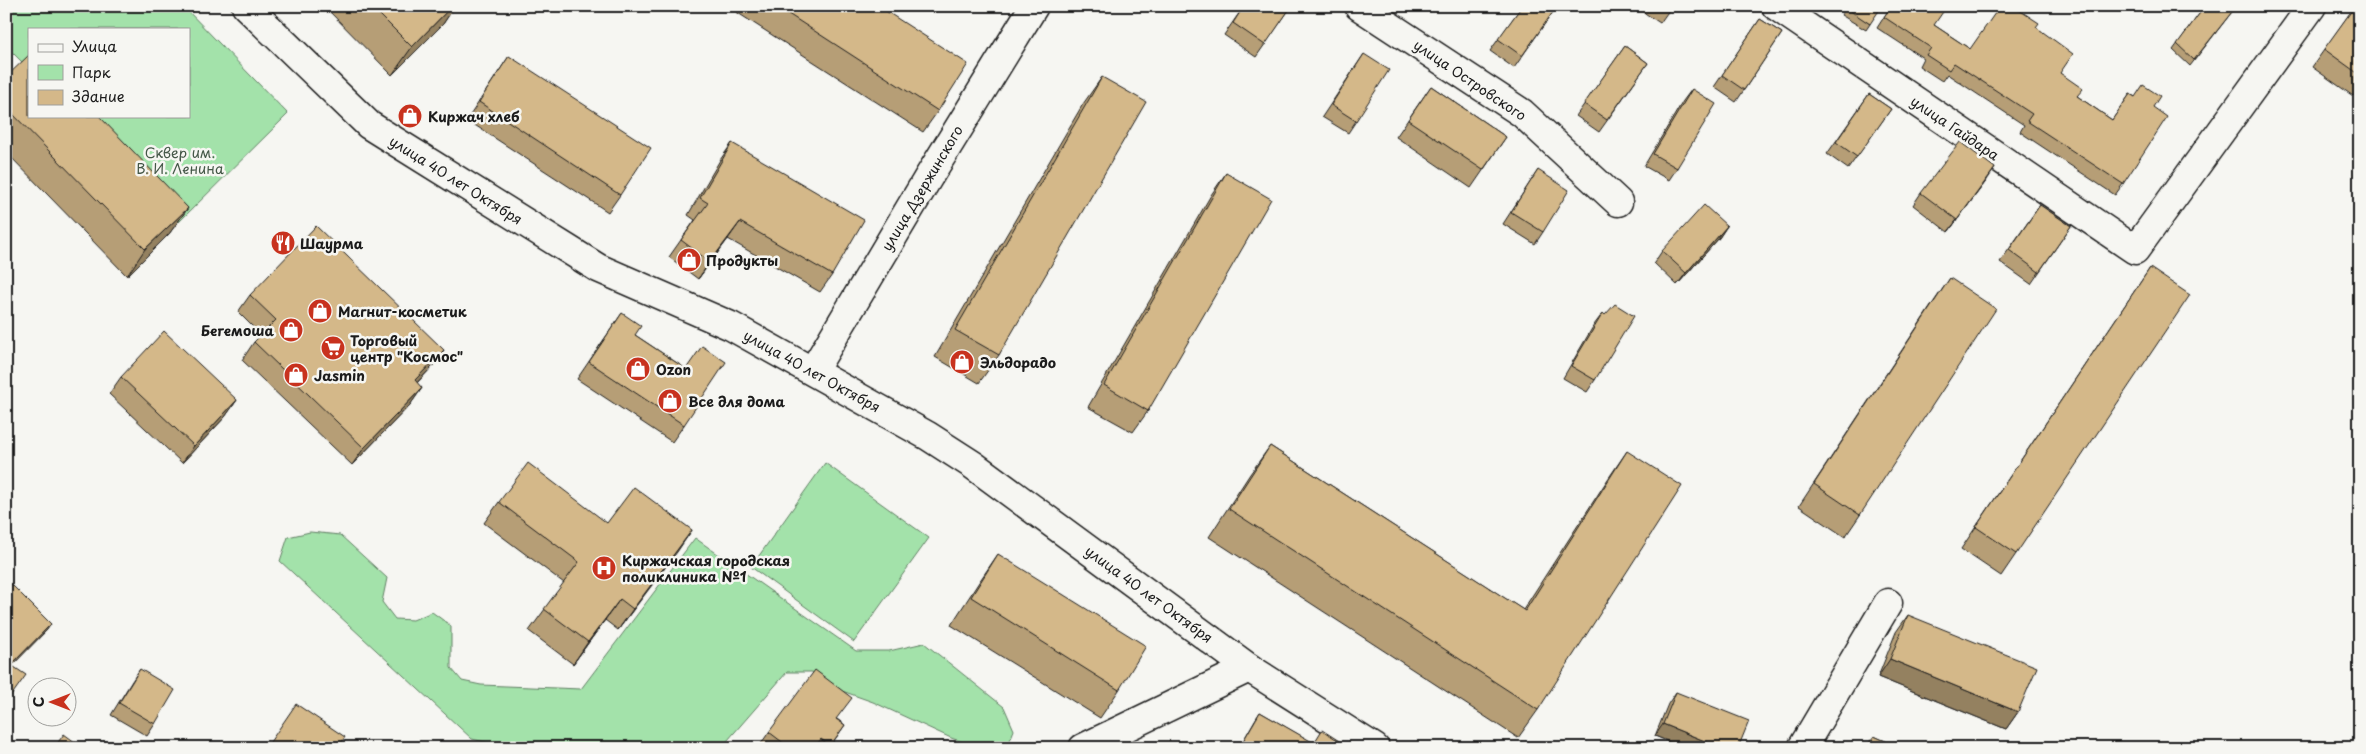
<svg xmlns="http://www.w3.org/2000/svg" width="2366" height="754" font-family="'Playpen Sans',sans-serif">
	<style>
		.green { fill: #a3e2aa; stroke: #607f63 }
		.lines { fill: none; stroke-linecap: round; stroke-linejoin: round }
		.minor-casing { stroke: #1c1c1c; stroke-width: 31 }
		.minor { stroke: #f6f6f2; stroke-width: 28 }
		.wall { fill: #b69e76; stroke: #1c1c1c }
		.shaded-wall { fill: #948160; stroke: #1c1c1c }
		.building { fill: #d4b889; stroke: #1c1c1c }
		.labels { text-anchor: middle; dominant-baseline: central; stroke-width: 5; stroke-linejoin: round; paint-order: stroke }
		.street-label { font-size: 14px; fill: #1c1c1c; stroke: #f6f6f2 }
		.poi-label { font-size: 14px; font-weight: bold; fill: #1c1c1c; stroke: #f6f6f2; text-anchor: start }
		.park-label { font-size: 14px; fill: #445747; stroke: #f6f6f2 }
	</style>
	<rect width="100%" height="100%" fill="#f6f6f2"/>
	<filter id="ink" filterUnits="userSpaceOnUse"><feTurbulence type="fractalNoise" baseFrequency=".02" numOctaves="2"/><feDisplacementMap in="SourceGraphic" scale="10" xChannelSelector="R" yChannelSelector="G"/><feConvolveMatrix kernelMatrix="1 2 1 2 8 2 1 2 1" color-interpolation-filters="sRGB"/></filter>
	<g filter="url(#ink)">
		<g class="green">
			<path d="M6 6H183L288 114 179 222 75 116H189V29H29V69L6 46Z"/>
			<path d="M825 463 929 538 854 642 751 567Z"/>
			<path d="M310 532 340 535 387 578 382 602 395 619 413 620 432 612 451 626V668L462 681 481 685 581 689 695 538 856 651H889L924 643 1004 707 1014 730 1007 748H981L951 738 873 702 831 687 812 672H787L721 748H511L472 739 280 561 288 537Z"/>
		</g>
		<g class="lines">
			<defs>
				<g id="minor">
					<path d="M246 6 369 125 598 268 731 326 928 436 973 465 1249 668 1375 748"/>
					<path d="M1359 6 1522 113 1618 202"/>
					<path d="M1776 6 2135 250 2312 6"/>
					<path d="M813 371 928 178 1034 6"/>
					<path d="M1083 748 1249 668"/>
					<path d="M1802 748 1888 603"/>
				</g>
			</defs>
			<use href="#minor" class="minor-casing"/>
			<use href="#minor" class="minor"/>
		</g>
		<g class="wall">
			<path d="M324 6H455L443 24 392 75Z"/>
			<path d="M727 6H878L938 111 923 132Z"/>
			<path d="M1244 6 1291 7 1256 57 1224 35Z"/>
			<path d="M1417 6H1426L1423 10Z"/>
			<path d="M1522 6 1553 12 1514 68 1490 51Z"/>
			<path d="M1639 6H1672L1660 23 1637 8Z"/>
			<path d="M1847 6 1870 24 1866 30 1841 15Z"/>
			<path d="M1891 6 1934 25 1970 49 2036 27 2060 73 2077 96 2112 120 2130 94 2153 107 2123 184 2115 195 2020 132 2024 125 1947 74 1942 81 1919 66 1923 58 1877 28Z"/>
			<path d="M2205 6 2235 8 2190 66 2173 50Z"/>
			<path d="M2355 6H2360V87L2353 96 2312 67Z"/>
			<path d="M1760 19 1782 33 1736 102 1714 87Z"/>
			<path d="M1625 46 1648 63 1599 132 1576 116Z"/>
			<path d="M1364 54 1356 121 1348 133 1322 117Z"/>
			<path d="M509 56 620 195 608 212 467 120Z"/>
			<path d="M6 77 188 208 169 234 127 276 6 152Z"/>
			<path d="M1102 77 999 355 979 383 935 357 1083 104Z"/>
			<path d="M1431 86 1506 137 1471 188 1396 137Z"/>
			<path d="M1692 89 1677 168 1669 180 1644 166 1683 101Z"/>
			<path d="M1869 94 1891 109 1848 169 1827 154Z"/>
			<path d="M732 143 832 275 820 292 728 239 698 279 669 257 695 220 688 215 720 160Z"/>
			<path d="M1538 170 1543 232 1535 244 1503 224Z"/>
			<path d="M1226 173 1148 411 1133 432 1088 407 1211 195Z"/>
			<path d="M1987 180 1948 232 1913 205 1921 193Z"/>
			<path d="M2040 205 2071 226 2031 284 2000 262Z"/>
			<path d="M1727 226 1719 238 1677 285 1654 263 1662 251Z"/>
			<path d="M2150 268 2016 554 2001 576 1961 549Z"/>
			<path d="M1950 278 1860 515 1845 537 1799 506 1935 300Z"/>
			<path d="M250 295 444 350 432 367 417 383 422 388 410 405 352 465 242 360 254 342 261 335 238 312Z"/>
			<path d="M622 313 635 335 686 369 684 425 672 442 577 379Z"/>
			<path d="M1603 313 1595 380 1587 392 1563 378 1594 325Z"/>
			<path d="M121 377 237 400 225 417 182 463 109 394Z"/>
			<path d="M1270 446 1523 610 1608 479 1627 451 1538 710 1518 738 1209 537 1250 474Z"/>
			<path d="M499 502 607 523 692 530 618 630 605 620 573 664 529 631 564 583 484 523Z"/>
			<path d="M998 554 1119 690 1100 718 951 625 979 582Z"/>
			<path d="M1908 615 2018 712 2006 729 1878 677 1896 632Z"/>
			<path d="M140 669 155 724 147 736 111 715 132 681Z"/>
			<path d="M1676 692 1738 748H1684L1655 736 1668 704Z"/>
			<path d="M1260 712 1313 743 1350 748H1239L1255 720Z"/>
			<path d="M837 719 845 725 829 748H758L769 732Z"/>
			<path d="M1874 736 1901 748H1865Z"/>
		</g>
		<g class="shaded-wall">
			<path d="M452 6H455L443 24 392 75 412 47Z"/>
			<path d="M1995 168 1987 180 1948 232 1957 220Z"/>
			<path d="M188 208 169 234 127 276 145 249Z"/>
			<path d="M740 222 728 239 698 279 710 262Z"/>
			<path d="M1727 226 1719 238 1677 285 1686 273Z"/>
			<path d="M444 350 432 367 403 397 415 380Z"/>
			<path d="M422 388 410 405 352 465 364 448Z"/>
			<path d="M237 400 225 417 182 463 194 446Z"/>
			<path d="M692 530 677 552 618 630 633 609Z"/>
			<path d="M620 599 605 620 573 664 588 642Z"/>
			<path d="M51 624 47 630 7 671 11 665Z"/>
			<path d="M1890 659 2018 712 2006 729 1878 677Z"/>
			<path d="M1663 724 1722 748H1684L1655 736Z"/>
		</g>
		<g class="building">
			<path d="M371 6H452L412 47Z"/>
			<path d="M776 6H878L968 64 938 111Z"/>
			<path d="M1244 6H1290L1291 7 1265 45 1233 23Z"/>
			<path d="M1522 6H1545L1553 12 1522 56 1498 39Z"/>
			<path d="M1661 6H1672L1669 11Z"/>
			<path d="M1847 6H1882L1870 24 1846 8Z"/>
			<path d="M1891 6H1947L1934 25 1970 49 2000 6H2013L2039 23 2036 27 2073 54 2060 73 2083 89 2077 96 2112 120 2130 94 2135 97 2143 85 2160 96 2153 107 2167 117 2123 184 2027 121 2032 114 1954 63 1949 70 1926 55 1931 48 1884 17Z"/>
			<path d="M2205 6H2232L2235 8 2194 60 2177 44Z"/>
			<path d="M2355 6H2360V75L2324 49Z"/>
			<path d="M1760 19 1782 33 1744 90 1722 75Z"/>
			<path d="M1625 46 1648 63 1607 120 1584 104Z"/>
			<path d="M1364 54 1389 70 1356 121 1331 105Z"/>
			<path d="M29 55V116H99L188 208 145 249 6 107V77Z"/>
			<path d="M509 56 651 148 620 195 479 102Z"/>
			<path d="M1102 77 1146 102 999 355 955 330Z"/>
			<path d="M1431 86 1506 137 1483 170 1408 120Z"/>
			<path d="M1692 89 1716 104 1677 168 1653 154Z"/>
			<path d="M1869 94 1891 109 1857 157 1836 142Z"/>
			<path d="M1960 142 1995 168 1957 220 1921 193Z"/>
			<path d="M732 143 864 220 832 275 740 222 710 262 681 240 708 203 700 198Z"/>
			<path d="M1538 170 1569 190 1543 232 1511 212Z"/>
			<path d="M1226 173 1271 199 1148 411 1104 385Z"/>
			<path d="M1704 205 1727 226 1686 273 1662 251Z"/>
			<path d="M2040 205 2071 226 2039 272 2009 250Z"/>
			<path d="M316 226 444 350 415 380 422 388 364 448 254 342 276 320 250 295Z"/>
			<path d="M2150 268 2190 295 2016 554 1976 527Z"/>
			<path d="M1950 278 1996 309 1860 515 1814 484Z"/>
			<path d="M1615 304 1634 316 1595 380 1571 366 1603 313 1605 315Z"/>
			<path d="M622 313 641 326 635 335 686 369 702 346 726 362 684 425 589 362Z"/>
			<path d="M164 331 237 400 194 446 121 377Z"/>
			<path d="M1270 446 1525 611 1627 451 1682 486 1538 710 1229 509Z"/>
			<path d="M528 463 607 523 634 487 692 530 633 609 620 599 588 642 544 609 579 562 499 502Z"/>
			<path d="M998 554 1146 646 1119 690 971 597Z"/>
			<path d="M9 582 51 624 11 665 26 675 6 703V584Z"/>
			<path d="M1908 615 2037 667 2018 712 1890 659Z"/>
			<path d="M140 669 175 690 155 724 119 703Z"/>
			<path d="M815 670 852 698 836 719 845 725 830 746 821 739 814 748H790L769 732Z"/>
			<path d="M1676 692 1749 721 1738 748H1722L1663 724Z"/>
			<path d="M296 704 345 737 338 748H266Z"/>
			<path d="M1260 712 1314 743 1322 730 1350 748H1239Z"/>
			<path d="M64 734 83 748H54Z"/>
			<path d="M1874 736 1901 748H1869Z"/>
		</g>
	</g>
	<defs>
		<symbol id="shop-disc" viewBox="-11 -11 22 22"><circle r="9.5" fill="#c8321e" stroke="#f6f6f2"/><path d="M-5-2.5h2.3a2.7 3.5 0 0 1 5.4 0H5L5.5 6h-11ZM-1.5-2.5h3a1.5 2.3 0 0 0-3 0Z" fill="#fff"/></symbol>
		<symbol id="restaurant-disc" viewBox="-11 -11 22 22"><circle r="9.5" fill="#c8321e" stroke="#f6f6f2"/><path d="M-5-6h1v4h1v-4h1v4h1v-4h1v5L-1.5 .5V6h-2V.5L-5-1ZM5-6V6H3V1.5H1.5Q1.5-4 5-6Z" fill="#fff"/></symbol>
		<symbol id="supermarket-disc" viewBox="-11 -11 22 22"><circle r="9.5" fill="#c8321e" stroke="#f6f6f2"/><path d="M-6-5.5h2.5l.6 2H6L4.5 2H-2.5L-4.4-4H-6ZM-1.5 3.2a1.3 1.3 0 1 0 .1 0ZM3 3.2a1.3 1.3 0 1 0 .1 0Z" fill="#fff"/></symbol>
		<symbol id="hospital-disc" viewBox="-11 -11 22 22"><circle r="9.5" fill="#c8321e" stroke="#f6f6f2"/><path d="M-5-5h3v3.5h4V-5h3V5h-3V1.5h-4V5h-3Z" fill="#fff"/></symbol>
	</defs>
	<g fill-rule="evenodd">
		<use href="#shop-disc" x="396" y="102" width="28" height="28"/>
		<use href="#restaurant-disc" x="269" y="229" width="28" height="28"/>
		<use href="#shop-disc" x="675" y="246" width="28" height="28"/>
		<use href="#shop-disc" x="306" y="297" width="28" height="28"/>
		<use href="#shop-disc" x="277" y="316" width="28" height="28"/>
		<use href="#supermarket-disc" x="319" y="334" width="28" height="28"/>
		<use href="#shop-disc" x="948" y="348" width="28" height="28"/>
		<use href="#shop-disc" x="624" y="355" width="28" height="28"/>
		<use href="#shop-disc" x="282" y="361" width="28" height="28"/>
		<use href="#shop-disc" x="656" y="387" width="28" height="28"/>
		<use href="#hospital-disc" x="590" y="554" width="28" height="28"/>
	</g>
	<g class="labels">
		<g class="street-label">
			<text transform="translate(1470 80) rotate(34)">улица Островского</text>
			<text transform="translate(1955 128) rotate(34)">улица Гайдара</text>
			<text transform="translate(456 180) rotate(32)">улица 40 лет Октября</text>
			<text transform="translate(922 188) rotate(-59)">улица Дзержинского</text>
			<text transform="translate(812 371) rotate(29)">улица 40 лет Октября</text>
			<text transform="translate(1149 594) rotate(36)">улица 40 лет Октября</text>
		</g>
		<g class="poi-label">
			<text x="428" y="116">Киржач хлеб</text>
			<text x="300" y="243">Шаурма</text>
			<text x="706" y="260">Продукты</text>
			<text x="338" y="311">Магнит-косметик</text>
			<text x="274" y="330" text-anchor="end">Бегемоша</text>
			<text x="350" y="340">Торговый<tspan x="350" dy="16">центр "Космос"</tspan></text>
			<text x="980" y="362">Эльдорадо</text>
			<text x="656" y="369">Ozon</text>
			<text x="314" y="375">Jasmin</text>
			<text x="688" y="401">Все для дома</text>
			<text x="622" y="560">Киржачская городская<tspan x="622" dy="16">поликлиника №1</tspan></text>
		</g>
		<g class="park-label">
			<text x="180" y="152">Сквер им.<tspan x="180" dy="16">В. И. Ленина</tspan></text>
		</g>
	</g>
	<rect width="2366" height="754" fill="none" stroke="#f6f6f2" stroke-width="25"/>
	<rect x="12" y="12" width="2341" height="729" fill="none" stroke="#1c1c1c" stroke-width="2" filter="url(#ink)"/>
	<rect x="28" y="28" width="162" height="90" fill="#f6f6f2" stroke="#9f9f9c"/>
	<rect x="38" y="44" width="25" height="8" fill="#f6f6f2" stroke="#9f9f9c"/>
	<text x="72" y="52" font-size="15" fill="#1c1c1c">Улица</text>
	<rect x="38" y="65" width="25" height="15" fill="#a3e2aa" stroke="#9f9f9c"/>
	<text x="72" y="78" font-size="15" fill="#1c1c1c">Парк</text>
	<rect x="38" y="90" width="25" height="15" fill="#d4b889" stroke="#9f9f9c"/>
	<text x="72" y="102" font-size="15" fill="#1c1c1c">Здание</text>
	<g transform="translate(52 702) rotate(270)"><circle r="24" fill="#f6f6f2" stroke="#9f9f9c"/>
	<path d="M0-4L9 19L0 12L-9 19Z" fill="#c8321e"/>
	<text y="-8" font-size="14" font-weight="bold" text-anchor="middle" fill="#1c1c1c">С</text>
	</g>
</svg>
